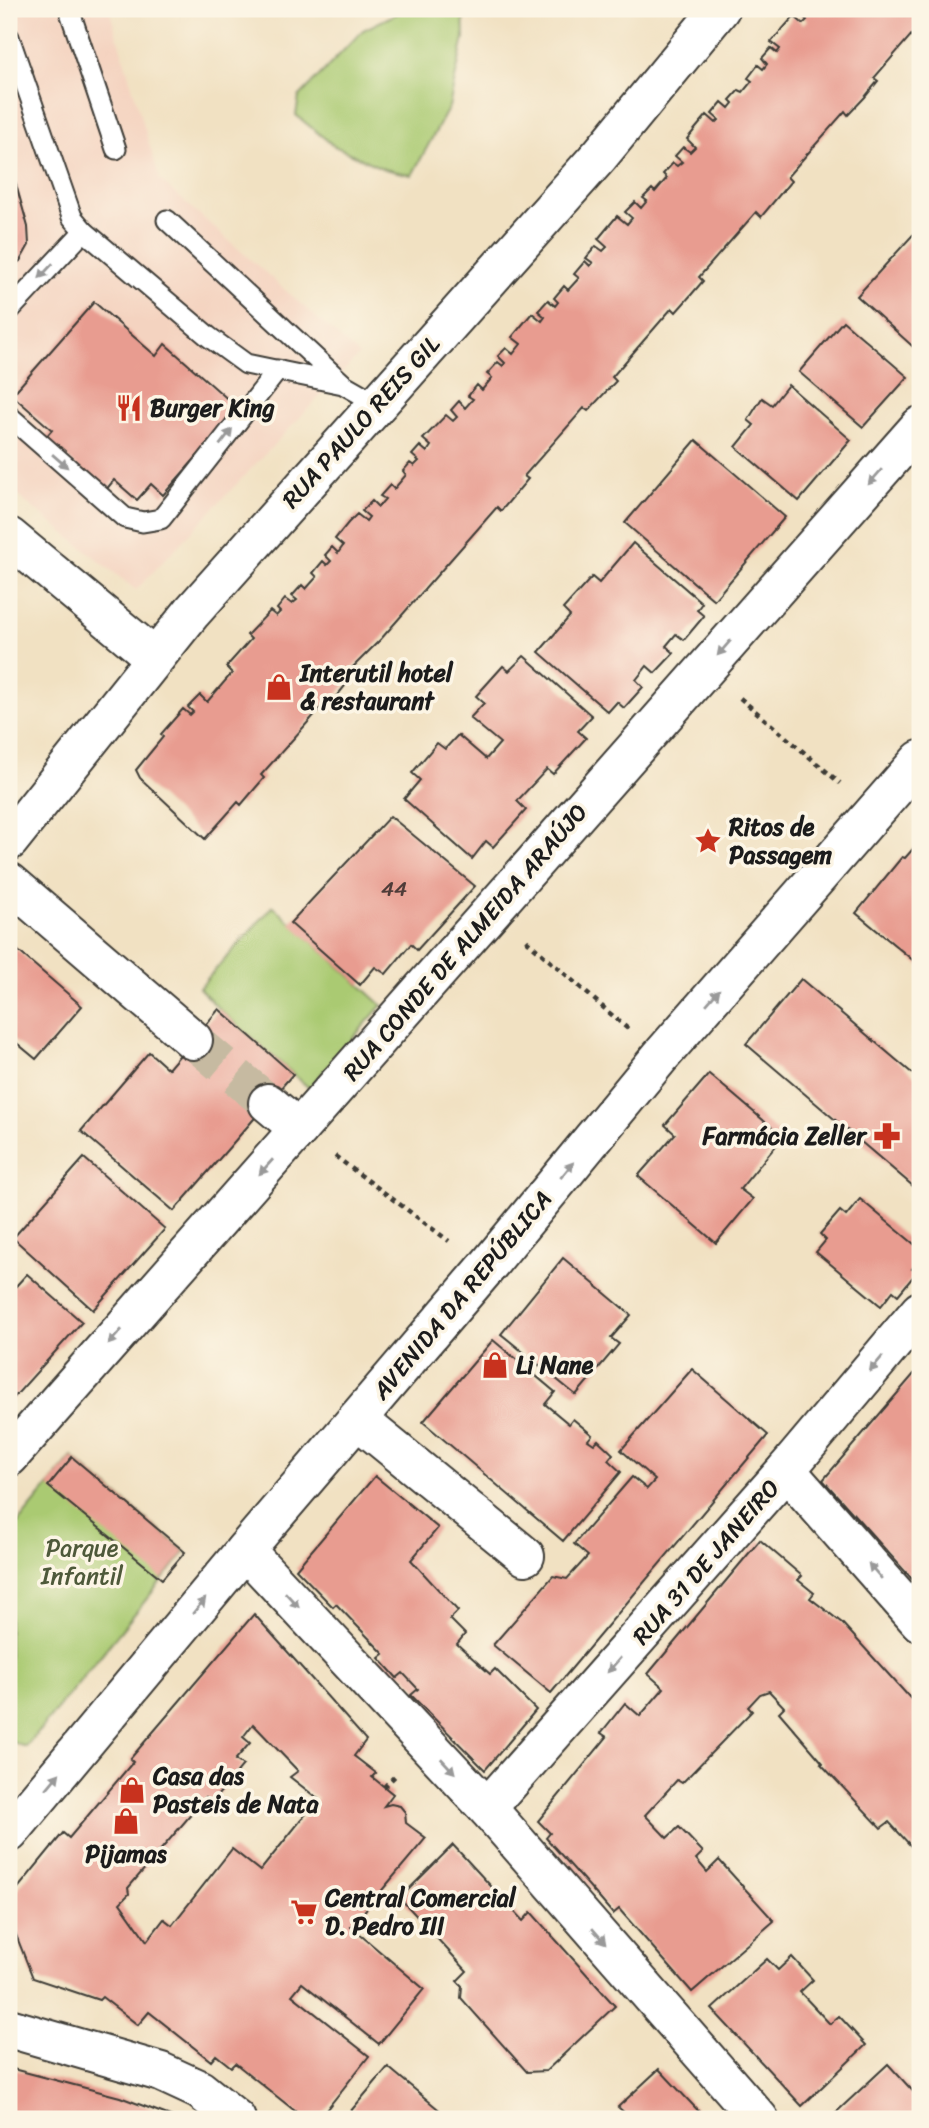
<svg xmlns="http://www.w3.org/2000/svg" width="929" height="2128" font-family="Sriracha,sans-serif">
	<style>
		.built { fill: #f4d3c0 }
		.green { fill: #aaca72; stroke: #637347; stroke-width: 2 }
		.building { fill: #e89c90; fill-rule: evenodd }
		.lines { fill: none; stroke-linecap: round; stroke-linejoin: round }
		.minor-tunnel { stroke: #c6baa1; stroke-width: 38; stroke-dasharray: 38 19; stroke-linecap: butt }
		.service-casing { stroke: #3c3a35; stroke-width: 23 }
		.minor-casing { stroke: #3c3a35; stroke-width: 42 }
		.tertiary-casing { stroke: #3c3a35; stroke-width: 42 }
		.path { stroke: #3c3a35; stroke-width: 4.5; stroke-dasharray: 5 5; stroke-linecap: butt }
		.service { stroke: #fff; stroke-width: 19 }
		.minor { stroke: #fff; stroke-width: 38 }
		.tertiary { stroke: #fff; stroke-width: 38 }
		.oneway { fill: #999 }
		.labels { text-anchor: middle; dominant-baseline: central; stroke-width: 7; stroke-linejoin: round; paint-order: stroke }
		.number-label { font-size: 21px; fill: #4f3c39 }
		.poi-label { font-size: 24px; font-weight: bold; fill: #1c1c1c; stroke: #fcf5e5; text-anchor: start }
		.street-label { font-size: 24px; fill: #1c1c1c; stroke: #fcf5e5 }
		.park-label { font-size: 24px; fill: #4e593a; stroke: #fcf5e5 }
	</style>
	<rect width="100%" height="100%" fill="#fcf5e5"/>
	<filter id="ink" filterUnits="userSpaceOnUse"><feTurbulence type="fractalNoise" baseFrequency=".0143" numOctaves="2"/><feDisplacementMap in="SourceGraphic" scale="14" xChannelSelector="R" yChannelSelector="G"/><feConvolveMatrix kernelMatrix="1 2 1 2 8 2 1 2 1" color-interpolation-filters="sRGB"/></filter>
	<filter id="wash" filterUnits="userSpaceOnUse"><feTurbulence type="fractalNoise" baseFrequency=".00686" numOctaves="4" result="noise"/><feDisplacementMap in="SourceGraphic" scale="28" xChannelSelector="R" yChannelSelector="G"/><feGaussianBlur stdDeviation="1.57" result="paint"/><feColorMatrix in="noise" values="0 0 0 0 0 0 0 0 0 0 0 0 0 0 0 0 0 1.4 0 .05"/><feComposite in="paint" operator="in"/></filter>
	<g filter="url(#wash)">
		<rect width="100%" height="100%" fill="#f1e1c2"/>
		<path class="built" d="M9 9H109L160 180 359 355 136 590 9 489Z"/>
		<g class="green">
			<path d="M406 9H463L464 38 449 107 412 175 384 169 334 146 296 115 299 97 363 30Z"/>
			<path d="M273 906 382 1005 309 1088 219 1009 199 988Z"/>
			<path d="M72 1457 185 1552 26 1747 9 1741V1534Z"/>
		</g>
		<g id="blocks">
			<g class="building">
				<path d="M805 9H920V25L874 78 878 81 865 97 848 115 845 111 787 177 791 181 761 217 756 212 699 277 703 281 691 295 676 312 672 308 612 377 616 381 588 411 584 408 524 476 528 479 501 511 497 507 381 639 348 672 353 676 340 692 328 706 325 703 261 775 264 778 252 792 241 805 238 802 205 839 140 778 136 770 163 737 161 734 183 709 190 715 193 712 188 707 200 695 207 702 232 673 226 667 251 639 247 635 270 611 276 616 280 612 277 609 285 599 292 604 297 600 292 596 302 585 306 589 314 580 317 577 313 573 323 561 327 565 331 561 325 555 332 547 338 553 343 546 335 539 348 523 357 514 366 521 369 517 362 511 372 501 378 507 385 499 380 496 390 485 394 489 406 475 403 471 410 463 414 466 419 461 412 455 420 446 427 452 431 446 423 439 446 415 453 421 457 417 451 410 459 401 465 408 473 399 468 396 477 385 482 390 492 378 487 374 498 362 503 366 505 363 498 356 506 348 513 354 521 344 512 337 532 313 542 321 545 317 538 311 548 300 555 306 558 302 554 298 564 286 568 290 579 278 574 274 585 261 590 266 593 263 586 258 596 246 603 251 607 247 598 239 617 216 627 224 632 218 625 212 635 202 641 208 647 201 643 198 652 189 655 192 667 178 663 174 673 163 677 166 682 162 675 156 683 147 690 152 695 147 687 139 696 128 707 115 716 123 719 120 712 114 722 102 729 108 733 103 730 100 739 90 743 92 752 81 748 78 758 65 763 69 767 64 762 58 771 48 777 53 780 49 771 42 794 16 803 24 807 20 800 14Z"/>
				<path d="M9 160 28 227 29 245 20 261 9 268Z"/>
				<path d="M920 227V353L857 296Z"/>
				<path d="M94 302 156 356 165 344 239 409 163 495 151 484 137 500 114 480 105 491 45 438 52 430 12 395Z"/>
				<path d="M843 321 908 377 863 427 799 372Z"/>
				<path d="M788 385 851 440 799 501 736 447 754 425 748 420 762 398 772 405Z"/>
				<path d="M696 440 785 517 714 600 625 523Z"/>
				<path d="M633 543 702 603 697 610 704 616 684 640 676 634 666 646 674 653 655 673 647 666 636 680 643 687 624 708 617 702 608 712 539 652 570 616 563 609 592 577 599 583Z"/>
				<path d="M524 656 592 716 578 731 586 738 553 774 547 769 517 801 526 810 493 847 486 841 472 859 404 799 420 780 412 773 437 743 445 749 458 735 486 759 500 743 470 718 484 703 476 696 503 666 509 671Z"/>
				<path d="M390 816 475 886 417 950 411 944 386 974 375 967 360 985 290 923Z"/>
				<path d="M920 841V966L856 913 902 857 905 858Z"/>
				<path d="M9 943 82 1006 36 1059 13 1040 9 1045Z"/>
				<path d="M801 979 920 1080V1192L746 1044Z"/>
				<path d="M219 1009 293 1074 174 1211 81 1131 149 1052 168 1069Z"/>
				<path d="M709 1074 783 1137 740 1189 753 1199 716 1243 638 1176 675 1134 665 1125Z"/>
				<path d="M84 1158 165 1229 93 1310 13 1238Z"/>
				<path d="M860 1199 920 1249V1258L912 1269 917 1272 898 1295 893 1291 881 1306 816 1252 826 1240 820 1234 840 1211 846 1216Z"/>
				<path d="M563 1258 631 1315 611 1338 619 1344 576 1395 501 1334Z"/>
				<path d="M27 1274 82 1322 9 1403V1280L16 1286Z"/>
				<path d="M493 1340 555 1392 545 1404 569 1424 573 1419 592 1435 588 1440 594 1444 598 1440 613 1454 608 1460 621 1472 563 1541 423 1422Z"/>
				<path d="M920 1367V1473L917 1477 920 1481V1588L823 1480Z"/>
				<path d="M692 1369 768 1435 551 1693 493 1645 553 1576 567 1579 588 1556 574 1544 632 1477 647 1489 655 1480 621 1450Z"/>
				<path d="M72 1457 185 1552 162 1579 48 1486Z"/>
				<path d="M375 1476 438 1528 411 1560 458 1611 450 1619 465 1634 457 1644 490 1674 495 1669 536 1710 485 1770 411 1695 418 1689 403 1673 397 1678 379 1658 384 1654 336 1604 333 1607 296 1569Z"/>
				<path d="M760 1540 802 1576 798 1580 814 1593 810 1598 842 1623 920 1709V1856L889 1822 881 1828 821 1764 823 1763 779 1712 784 1707 769 1691 760 1694 748 1707 752 1711 682 1783 677 1780 645 1815 667 1838 679 1827 703 1852 696 1859 707 1872 719 1860 774 1921 692 1992 619 1909 613 1914 588 1885 546 1838 550 1833 538 1821 607 1737 601 1733 625 1703 640 1716 664 1688 648 1674Z"/>
				<path d="M254 1614 366 1740 354 1756 376 1773 372 1777 393 1794 384 1806 391 1804 400 1806 405 1812 406 1823 426 1838 351 1927 424 1989 379 2044 302 1983 292 1995 369 2056 319 2119H305L235 2063 231 2067 216 2055 211 2061 149 2012 138 2025 102 1997 99 2000 33 1978 9 1917V1899L63 1833 69 1838 133 1762 130 1759ZM253 1724 298 1771 290 1777 318 1799 260 1871 232 1849 172 1925 164 1919 147 1941 120 1903 129 1894 128 1888 206 1797 212 1802 243 1765 235 1760 250 1743 243 1737Z"/>
				<path d="M453 1845 523 1921 531 1912 615 2006 546 2071 527 2072 461 1998 462 1986 457 1981 467 1971 400 1898Z"/>
				<path d="M792 1957 813 1980 800 1992 830 2024 839 2016 866 2045 802 2106 712 2009 767 1959 778 1970Z"/>
				<path d="M888 2064 920 2099V2119H829Z"/>
				<path d="M388 2067 450 2119H344Z"/>
				<path d="M9 2068 120 2097 178 2119H9Z"/>
				<path d="M659 2069 706 2119H622L627 2115 618 2107Z"/>
			</g>
		</g>
	</g>
	<g filter="url(#ink)">
		<use href="#blocks" fill-opacity="0" stroke="#3c3a35" stroke-width="2"/>
		<g class="lines">
			<path class="minor-tunnel" d="M193 1040 268 1103"/>
			<defs>
				<g id="service">
					<path d="M69 9 116 149"/>
					<path d="M9 37 72 217 84 231 209 337 246 364 343 384 378 404"/>
					<path d="M167 220 342 383"/>
					<path d="M9 311 84 231"/>
					<path d="M9 416 125 518 143 522 161 519 278 370"/>
				</g>
				<g id="minor">
					<path d="M9 537 155 658"/>
					<path d="M9 841 192 612 600 155 720 9"/>
					<path d="M9 882 193 1040"/>
					<path d="M268 1103 299 1129"/>
					<path d="M357 1419 525 1556"/>
					<path d="M9 1457 920 426"/>
					<path d="M786 1470 920 1622"/>
					<path d="M245 1550 487 1808 759 2119"/>
					<path d="M487 1808 786 1470 920 1311"/>
					<path d="M9 1833 245 1550 486 1268 660 1057 920 760"/>
				</g>
				<path id="tertiary" d="M9 2028 161 2072 200 2090 236 2119"/>
			</defs>
			<use href="#service" class="service-casing"/>
			<use href="#minor" class="minor-casing"/>
			<use href="#tertiary" class="tertiary-casing"/>
			<g class="path">
				<path d="M740 698 840 783"/>
				<path d="M526 940 628 1029"/>
				<path d="M335 1156 449 1241"/>
				<path d="M384 1787 396 1775"/>
			</g>
			<use href="#service" class="service"/>
			<use href="#minor" class="minor"/>
			<use href="#tertiary" class="tertiary"/>
		</g>
		<defs><path id="oneway-solid" d="M-6-.8H1V-3.2L6.5 0L1 3.2V.8H-6Z" transform="scale(1.75)"/></defs>
		<g class="oneway">
			<use href="#oneway-solid" transform="translate(46 271) rotate(133)"/>
			<use href="#oneway-solid" transform="translate(226 437) rotate(-52)"/>
			<use href="#oneway-solid" transform="translate(60 461) rotate(41)"/>
			<use href="#oneway-solid" transform="translate(875 477) rotate(131)"/>
			<use href="#oneway-solid" transform="translate(724 648) rotate(131)"/>
			<use href="#oneway-solid" transform="translate(713 997) rotate(-49)"/>
			<use href="#oneway-solid" transform="translate(266 1167) rotate(132)"/>
			<use href="#oneway-solid" transform="translate(567 1170) rotate(-51)"/>
			<use href="#oneway-solid" transform="translate(115 1337) rotate(132)"/>
			<use href="#oneway-solid" transform="translate(876 1364) rotate(130)"/>
			<use href="#oneway-solid" transform="translate(875 1571) rotate(-131)"/>
			<use href="#oneway-solid" transform="translate(292 1600) rotate(47)"/>
			<use href="#oneway-solid" transform="translate(199 1606) rotate(-50)"/>
			<use href="#oneway-solid" transform="translate(614 1665) rotate(131)"/>
			<use href="#oneway-solid" transform="translate(448 1766) rotate(47)"/>
			<use href="#oneway-solid" transform="translate(53 1781) rotate(-50)"/>
			<use href="#oneway-solid" transform="translate(599 1936) rotate(49)"/>
		</g>
	</g>
	<defs>
		<symbol id="restaurant-bare" viewBox="-9 -9 18 18"><path d="M-5-6h1v4h1v-4h1v4h1v-4h1v5L-1.5 .5V6h-2V.5L-5-1ZM5-6V6H3V1.5H1.5Q1.5-4 5-6Z" fill="#c8321e" stroke="#fcf5e5" stroke-width="2.5" paint-order="stroke"/></symbol>
		<symbol id="shop-bare" viewBox="-9 -9 18 18"><path d="M-5-2.5h2.3a2.7 3.5 0 0 1 5.4 0H5L5.5 6h-11ZM-1.5-2.5h3a1.5 2.3 0 0 0-3 0Z" fill="#c8321e" stroke="#fcf5e5" stroke-width="2.5" paint-order="stroke"/></symbol>
		<symbol id="sight-bare" viewBox="-9 -9 18 18"><path d="M0-6L1.8-2.2L6-1.7L2.9 1.2L3.7 5.4L0 3.3L-3.7 5.4L-2.9 1.2L-6-1.7L-1.8-2.2Z" fill="#c8321e" stroke="#fcf5e5" stroke-width="2.5" paint-order="stroke"/></symbol>
		<symbol id="pharmacy-bare" viewBox="-9 -9 18 18"><path d="M-2-6h4v4h4v4h-4v4h-4v-4h-4v-4h4Z" fill="#c8321e" stroke="#fcf5e5" stroke-width="2.5" paint-order="stroke"/></symbol>
		<symbol id="supermarket-bare" viewBox="-9 -9 18 18"><path d="M-6-5.5h2.5l.6 2H6L4.5 2H-2.5L-4.4-4H-6ZM-1.5 3.2a1.3 1.3 0 1 0 .1 0ZM3 3.2a1.3 1.3 0 1 0 .1 0Z" fill="#c8321e" stroke="#fcf5e5" stroke-width="2.5" paint-order="stroke"/></symbol>
	</defs>
	<g fill-rule="evenodd">
		<use href="#restaurant-bare" x="110" y="389" width="38" height="38"/>
		<use href="#shop-bare" x="260" y="668" width="38" height="38"/>
		<use href="#sight-bare" x="689" y="822" width="38" height="38"/>
		<use href="#pharmacy-bare" x="868" y="1117" width="38" height="38"/>
		<use href="#shop-bare" x="476" y="1346" width="38" height="38"/>
		<use href="#shop-bare" x="113" y="1771" width="38" height="38"/>
		<use href="#shop-bare" x="107" y="1802" width="38" height="38"/>
		<use href="#supermarket-bare" x="285" y="1893" width="38" height="38"/>
	</g>
	<g class="labels">
		<g class="number-label">
			<text x="394" y="889">44</text>
		</g>
		<g class="poi-label">
			<text x="150" y="408">Burger King</text>
			<text x="300" y="673">Interutil hotel<tspan x="300" dy="28">&amp; restaurant</tspan></text>
			<text x="729" y="827">Ritos de<tspan x="729" dy="28">Passagem</tspan></text>
			<text x="866" y="1136" text-anchor="end">Farmácia Zeller</text>
			<text x="516" y="1365">Li Nane</text>
			<text x="153" y="1776">Casa das<tspan x="153" dy="28">Pasteis de Nata</tspan></text>
			<text x="126" y="1854" text-anchor="middle">Pijamas</text>
			<text x="325" y="1898">Central Comercial<tspan x="325" dy="28">D. Pedro III</tspan></text>
		</g>
		<g class="street-label">
			<text transform="translate(361 422) rotate(-48)">RUA PAULO REIS GIL</text>
			<text transform="translate(465 942) rotate(-49)">RUA CONDE DE ALMEIDA ARAÚJO</text>
			<text transform="translate(462 1295) rotate(-50)">AVENIDA DA REPÚBLICA</text>
			<text transform="translate(706 1562) rotate(-49)">RUA 31 DE JANEIRO</text>
		</g>
		<g class="park-label">
			<text x="82" y="1548">Parque<tspan x="82" dy="28">Infantil</tspan></text>
		</g>
	</g>
	<rect width="929" height="2128" fill="none" stroke="#fcf5e5" stroke-width="35"/>
</svg>
